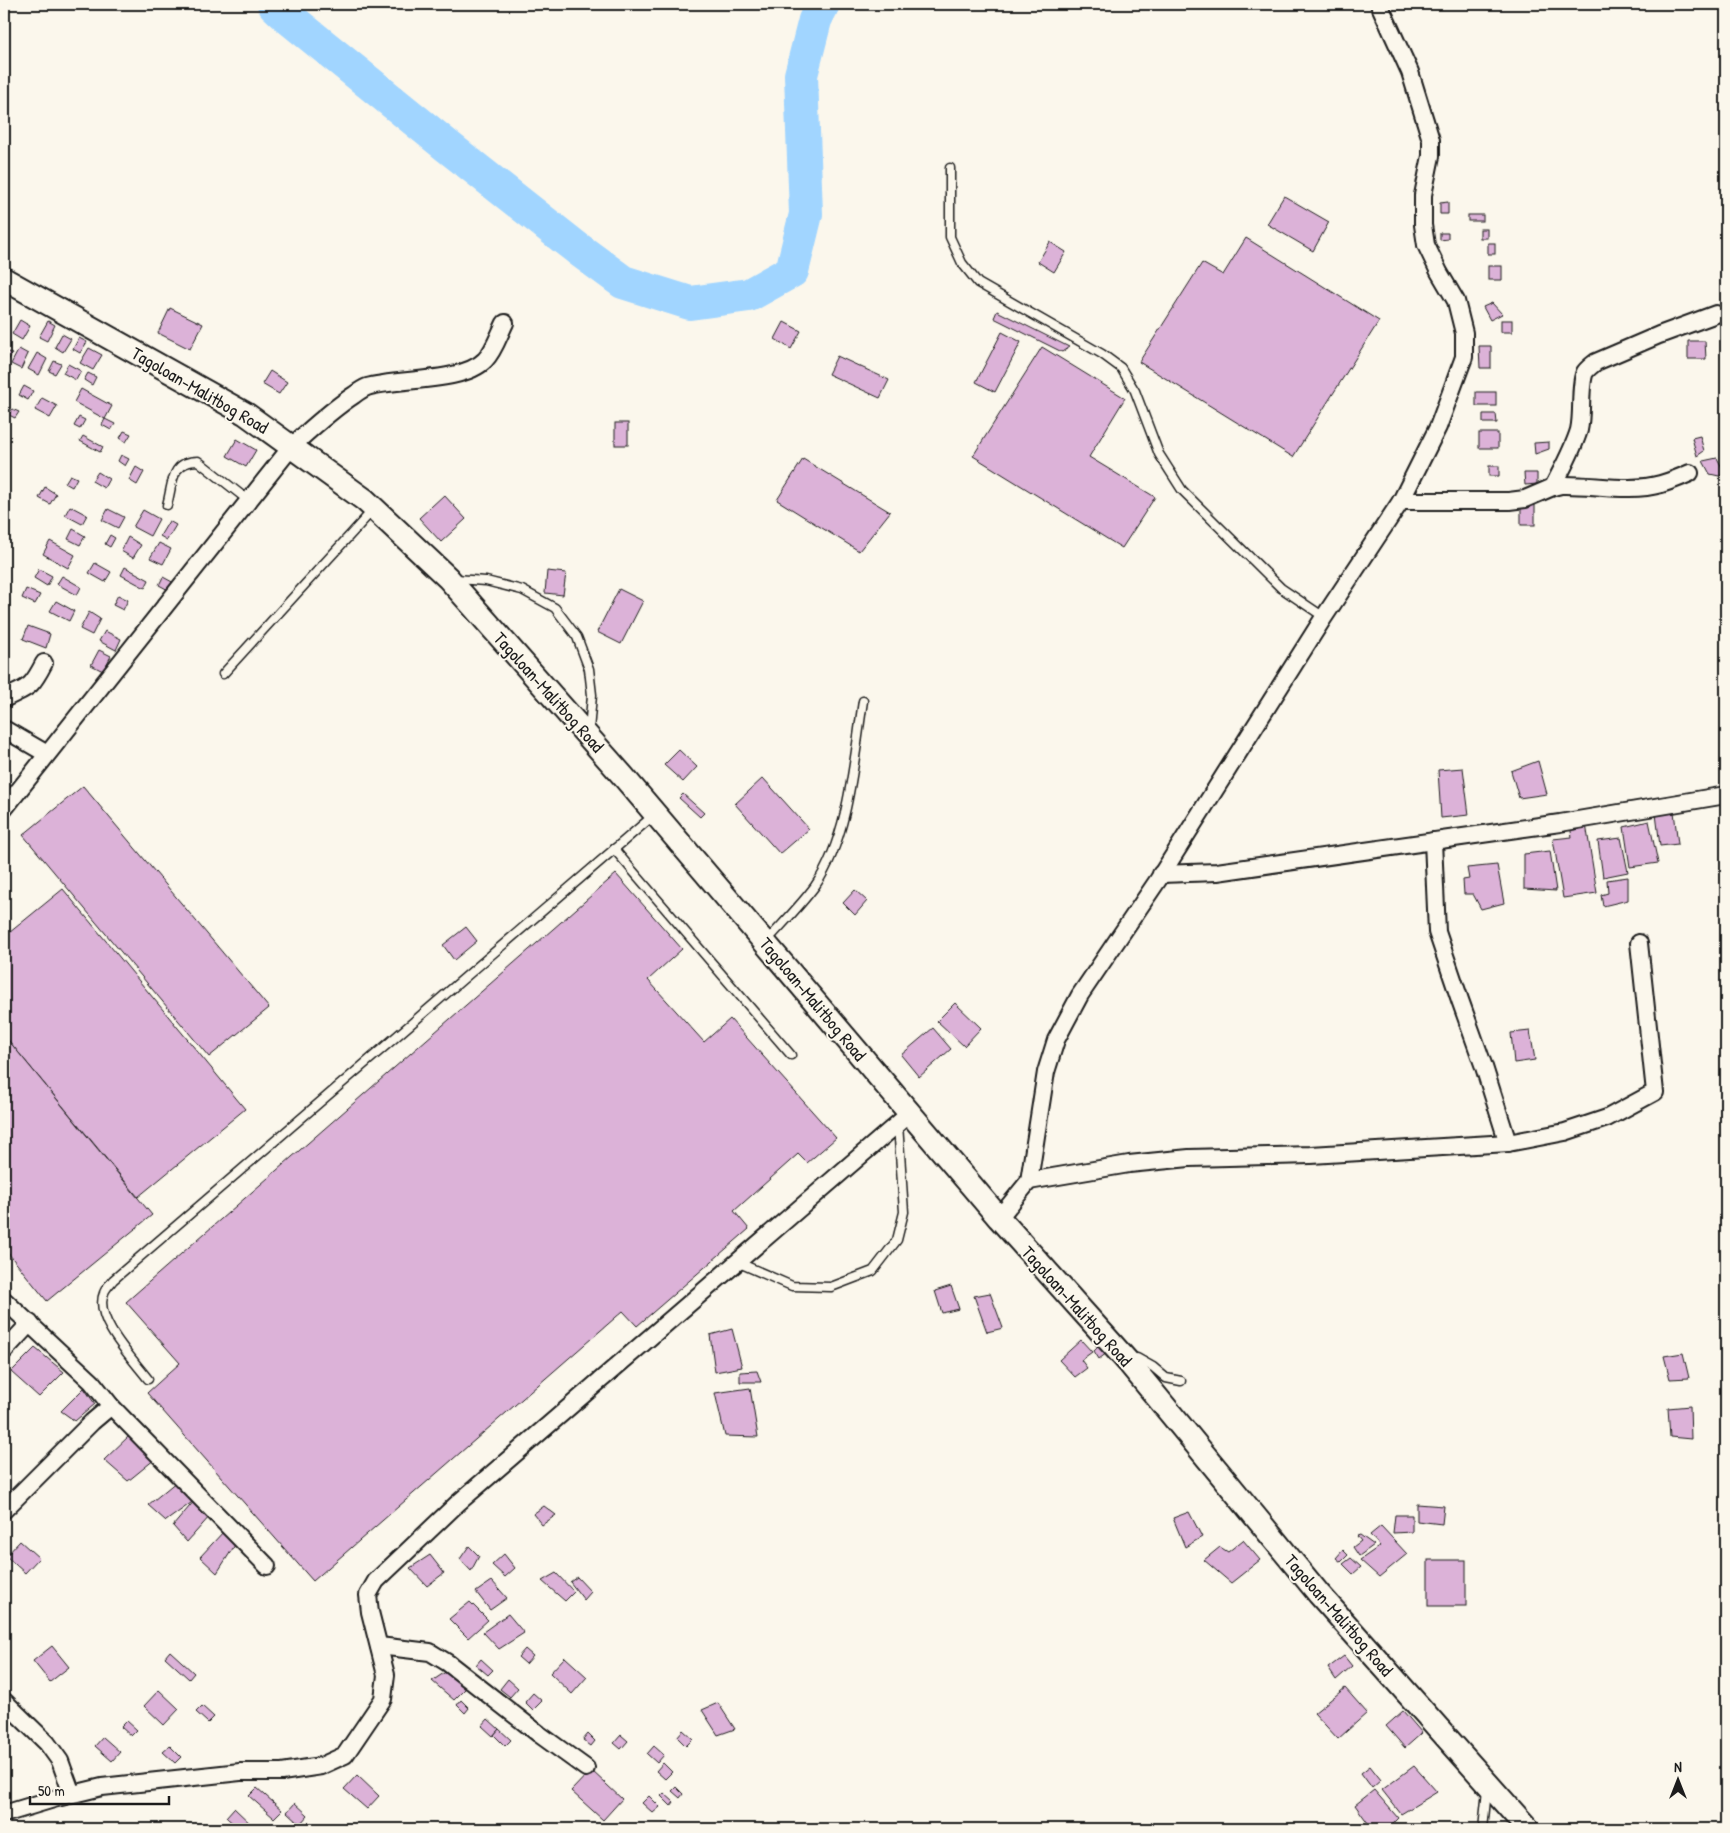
<svg xmlns="http://www.w3.org/2000/svg" width="1730" height="1833" font-family="'Patrick Hand',sans-serif">
	<style>
		.lines { fill: none; stroke-linecap: round; stroke-linejoin: round }
		.river { stroke: #a1d5ff; stroke-width: 34 }
		.building { fill: #dcb2d8; stroke: #1c1c1c }
		.lane-casing { stroke: #1c1c1c; stroke-width: 11 }
		.street-casing { stroke: #1c1c1c; stroke-width: 20 }
		.secondary-casing { stroke: #1c1c1c; stroke-width: 26 }
		.lane { stroke: #fbf7ec; stroke-width: 8 }
		.street { stroke: #fbf7ec; stroke-width: 16 }
		.secondary { stroke: #fbf7ec; stroke-width: 22 }
		.labels { text-anchor: middle; dominant-baseline: central; stroke-width: 4; stroke-linejoin: round; paint-order: stroke }
		.street-label { font-size: 18px; fill: #1c1c1c; stroke: #fbf7ec }
	</style>
	<rect width="100%" height="100%" fill="#fbf7ec"/>
	<filter id="ink" filterUnits="userSpaceOnUse"><feTurbulence type="fractalNoise" baseFrequency=".02" numOctaves="2"/><feDisplacementMap in="SourceGraphic" scale="10" xChannelSelector="R" yChannelSelector="G"/><feConvolveMatrix kernelMatrix="1 2 1 2 8 2 1 2 1" color-interpolation-filters="sRGB"/></filter>
	<g filter="url(#ink)">
		<g class="lines">
			<path class="river" d="M274 4 289 18 447 146 578 249 623 282 690 303 749 295 792 271 806 214 801 75 815 20 823 4"/>
		</g>
		<g class="building">
			<path d="M1284 196 1329 222 1313 251 1267 224Z"/>
			<path d="M1448 202V214H1440V203Z"/>
			<rect x="1468" y="215" width="15" height="6"/>
			<rect x="1480" y="229" width="7" height="9"/>
			<path d="M1440 233H1448V239L1440 240Z"/>
			<path d="M1246 238 1379 321 1293 457 1139 362 1202 263 1223 275Z"/>
			<path d="M1050 242 1066 252 1054 272 1038 262Z"/>
			<rect x="1488" y="243" width="7" height="11"/>
			<rect x="1488" y="266" width="14" height="14"/>
			<path d="M1492 303 1502 314 1490 320 1483 307Z"/>
			<path d="M170 308 203 324 190 349 158 333Z"/>
			<path d="M997 311 1069 347 1062 352 994 318Z"/>
			<path d="M20 320 30 326 22 340 12 334Z"/>
			<rect x="1501" y="320" width="11" height="12"/>
			<path d="M48 321 55 325 47 341 39 337Z"/>
			<path d="M784 322 801 331 791 349 775 339Z"/>
			<path d="M1002 332 1021 342 995 392 976 382Z"/>
			<path d="M62 334 71 339 63 352 55 347Z"/>
			<path d="M79 338 87 342 80 353 73 349Z"/>
			<path d="M1688 341H1705L1706 359H1688Z"/>
			<path d="M1479 346H1491V368H1480Z"/>
			<path d="M1042 347 1125 398 1089 457 1155 497 1122 548 973 456Z"/>
			<path d="M89 348 102 355 93 370 80 363Z"/>
			<path d="M19 349 28 354 21 369 11 364Z"/>
			<path d="M4 350 12 354 5 366 4 365Z"/>
			<path d="M37 353 47 359 39 375 28 369Z"/>
			<path d="M837 356 889 380 880 398 828 374Z"/>
			<path d="M54 361 61 364 55 374 49 371Z"/>
			<path d="M68 364 81 371 76 380 63 373Z"/>
			<path d="M270 371 287 382 279 394 262 384Z"/>
			<path d="M88 373 96 377 92 385 84 380Z"/>
			<path d="M24 386 33 391 28 400 19 395Z"/>
			<path d="M81 389 112 406 105 419 74 402Z"/>
			<rect x="1476" y="392" width="20" height="14"/>
			<path d="M42 398 57 406 50 418 35 410Z"/>
			<path d="M12 409 19 412 15 418 9 415Z"/>
			<path d="M1483 414H1496L1497 423H1483Z"/>
			<path d="M79 417 85 420 80 429 74 426Z"/>
			<path d="M105 419 115 424 111 430 102 425Z"/>
			<rect x="615" y="423" width="13" height="22"/>
			<path d="M124 431 131 434 126 442 120 438Z"/>
			<rect x="1479" y="433" width="19" height="15"/>
			<path d="M83 436 103 447 100 452 80 441Z"/>
			<path d="M1700 436 1704 451 1697 456 1692 438Z"/>
			<path d="M237 439 256 450 246 467 227 456Z"/>
			<path d="M1549 442V449L1535 454 1534 443Z"/>
			<path d="M121 455 129 459 125 466 118 461Z"/>
			<path d="M1717 458 1725 473 1719 476 1710 474 1703 461Z"/>
			<path d="M803 459 890 512 859 551 777 500Z"/>
			<rect x="1489" y="466" width="10" height="10"/>
			<path d="M136 467 144 472 137 485 129 480Z"/>
			<path d="M98 472 109 479 104 488 92 481Z"/>
			<path d="M1524 473H1537V484L1525 485Z"/>
			<path d="M70 475 77 478 72 487 65 483Z"/>
			<path d="M45 487 56 494 50 504 39 498Z"/>
			<path d="M444 495 466 519 441 542 419 518Z"/>
			<rect x="1521" y="505" width="14" height="20"/>
			<path d="M70 506 87 515 82 524 65 515Z"/>
			<path d="M108 509 124 517 118 528 102 520Z"/>
			<path d="M143 510 159 519 150 536 133 527Z"/>
			<path d="M169 521 176 525 167 540 160 536Z"/>
			<path d="M73 529 85 536 80 545 68 539Z"/>
			<path d="M110 535 115 538 110 547 105 544Z"/>
			<path d="M128 537 141 545 133 558 121 551Z"/>
			<path d="M50 541 75 555 68 568 43 554Z"/>
			<path d="M159 543 171 549 163 564 150 558Z"/>
			<path d="M95 563 111 572 105 582 89 573Z"/>
			<path d="M125 567 149 580 145 588 121 575Z"/>
			<path d="M39 569 52 576 47 586 34 578Z"/>
			<path d="M547 571 566 573 563 595 545 593Z"/>
			<path d="M62 576 81 587 77 595 57 584Z"/>
			<path d="M163 577 176 584 172 592 159 585Z"/>
			<path d="M26 589 40 595 35 604 22 598Z"/>
			<path d="M619 589 643 601 621 644 597 632Z"/>
			<path d="M118 595 128 600 123 610 113 605Z"/>
			<path d="M56 601 74 611 69 621 50 611Z"/>
			<path d="M89 612 100 619 92 635 80 629Z"/>
			<path d="M28 626 50 634 46 648 23 639Z"/>
			<path d="M105 631 121 639 116 650 99 641Z"/>
			<path d="M99 650 111 656 103 671 91 665Z"/>
			<path d="M679 750 697 767 683 782 664 765Z"/>
			<path d="M1538 761 1547 794 1519 798 1511 771Z"/>
			<path d="M1463 768 1469 815 1441 818 1438 770Z"/>
			<path d="M763 778 809 829 780 854 735 804Z"/>
			<path d="M83 786 269 1008 209 1057 23 835Z"/>
			<path d="M683 794 704 813 700 817 679 798Z"/>
			<path d="M1674 812 1678 844 1660 846 1656 814Z"/>
			<path d="M1649 821 1658 863 1630 867 1624 827Z"/>
			<path d="M1586 824 1597 893 1563 898 1553 839 1572 837 1570 826Z"/>
			<path d="M1621 838 1628 872 1603 877 1598 841Z"/>
			<path d="M1550 851 1556 891 1524 889V854Z"/>
			<path d="M1497 865 1504 903 1481 909 1473 894H1464L1463 880 1469 879 1467 868Z"/>
			<path d="M616 874 682 949 648 980 704 1042 730 1019 836 1138 807 1163 798 1154 734 1211 749 1229 637 1326 623 1311 313 1581 147 1393 180 1363 126 1302Z"/>
			<path d="M1628 877V900L1603 906 1601 895 1608 893 1607 880Z"/>
			<path d="M63 889 245 1109 138 1197 4 1035V937Z"/>
			<path d="M855 890 867 901 855 915 843 903Z"/>
			<path d="M466 927 477 941 454 960 443 945Z"/>
			<path d="M955 1003 981 1028 964 1046 937 1021Z"/>
			<path d="M933 1028 951 1049 919 1077 901 1055Z"/>
			<path d="M1530 1031 1535 1060 1514 1063 1511 1033Z"/>
			<path d="M4 1035 152 1215 47 1301 4 1248Z"/>
			<path d="M951 1286 959 1309 942 1313 935 1291Z"/>
			<path d="M990 1293 1003 1328 987 1332 974 1296Z"/>
			<path d="M732 1329 742 1367 715 1372 710 1335Z"/>
			<path d="M1081 1340 1092 1352 1081 1360 1087 1368 1075 1377 1059 1360Z"/>
			<path d="M1101 1344 1107 1353 1099 1359 1094 1351Z"/>
			<path d="M35 1348 64 1372 39 1397 11 1372Z"/>
			<path d="M1683 1353 1689 1378 1670 1379 1664 1356Z"/>
			<path d="M757 1371 761 1382H740V1372Z"/>
			<path d="M84 1388 95 1404 75 1421 61 1411Z"/>
			<path d="M750 1388 758 1437 725 1436 715 1393Z"/>
			<path d="M1690 1406 1691 1439 1670 1437 1668 1408Z"/>
			<path d="M130 1435 155 1459 128 1481 104 1460Z"/>
			<path d="M177 1481 195 1500 166 1521 148 1505Z"/>
			<path d="M195 1500 210 1516 187 1542 173 1526Z"/>
			<path d="M1417 1504 1444 1506 1442 1524 1417 1521Z"/>
			<path d="M544 1506 556 1515 542 1525 533 1514Z"/>
			<path d="M1189 1512 1202 1537 1185 1547 1173 1518Z"/>
			<path d="M1395 1515H1412V1532L1393 1533Z"/>
			<path d="M1381 1526 1407 1554 1379 1577 1360 1560 1380 1546 1370 1535Z"/>
			<path d="M224 1531 235 1545 217 1573 200 1557Z"/>
			<path d="M1360 1535 1374 1545 1359 1556 1353 1547 1361 1541 1357 1536Z"/>
			<path d="M1243 1540 1260 1560 1231 1583 1204 1560 1220 1547 1228 1552Z"/>
			<path d="M20 1541 39 1558 25 1573 6 1556Z"/>
			<path d="M469 1546 479 1556 471 1571 460 1559Z"/>
			<path d="M1343 1550 1348 1555 1341 1562 1336 1558Z"/>
			<path d="M504 1554 515 1568 505 1577 492 1565Z"/>
			<path d="M430 1555 444 1573 427 1586 410 1568Z"/>
			<path d="M1351 1558 1361 1567 1353 1574 1343 1564Z"/>
			<rect x="1428" y="1560" width="38" height="46"/>
			<path d="M556 1573 574 1592 565 1601 542 1581Z"/>
			<path d="M577 1577 591 1592 584 1600 570 1582Z"/>
			<path d="M492 1581 507 1598 490 1610 476 1592Z"/>
			<path d="M470 1602 488 1620 468 1638 449 1619Z"/>
			<path d="M508 1614 524 1633 499 1649 483 1632Z"/>
			<path d="M52 1646 69 1667 50 1682 33 1661Z"/>
			<path d="M525 1649 533 1656 526 1664 518 1657Z"/>
			<path d="M170 1651 194 1673 189 1679 165 1657Z"/>
			<path d="M1344 1656 1352 1666 1336 1680 1328 1668Z"/>
			<path d="M565 1657 587 1677 572 1694 550 1673Z"/>
			<path d="M481 1659 493 1670 488 1675 476 1665Z"/>
			<path d="M447 1671 467 1687 454 1700 432 1681Z"/>
			<path d="M508 1679 518 1688 510 1697 500 1689Z"/>
			<path d="M1345 1688 1367 1713 1338 1739 1314 1713Z"/>
			<path d="M159 1690 179 1709 164 1725 144 1706Z"/>
			<path d="M533 1693 542 1701 533 1710 525 1702Z"/>
			<path d="M461 1700 469 1708 465 1713 457 1705Z"/>
			<path d="M718 1703 735 1729 718 1735 702 1710Z"/>
			<path d="M202 1706 214 1717 208 1723 196 1712Z"/>
			<path d="M1403 1711 1422 1733 1405 1748 1386 1726Z"/>
			<path d="M488 1719 499 1729 493 1736 482 1726Z"/>
			<path d="M127 1721 137 1730 131 1736 121 1727Z"/>
			<path d="M499 1729 511 1740 505 1746 494 1735Z"/>
			<path d="M683 1730 693 1739 686 1746 677 1737Z"/>
			<path d="M588 1734 595 1741 591 1746 583 1740Z"/>
			<path d="M621 1735 628 1741 621 1749 614 1743Z"/>
			<path d="M103 1737 120 1752 112 1761 95 1746Z"/>
			<path d="M170 1746 181 1757 175 1763 163 1752Z"/>
			<path d="M654 1746 664 1755 657 1763 647 1754Z"/>
			<path d="M663 1763 672 1772 665 1779 656 1771Z"/>
			<path d="M1370 1766 1381 1780 1372 1788 1361 1773Z"/>
			<path d="M1414 1766 1437 1792 1401 1814 1382 1790Z"/>
			<path d="M591 1770 622 1799 603 1820 571 1791Z"/>
			<path d="M357 1775 379 1796 367 1809 344 1789Z"/>
			<path d="M676 1787 683 1794 680 1798 672 1791Z"/>
			<path d="M257 1788 282 1810 274 1818 249 1796Z"/>
			<path d="M1374 1790 1398 1818 1387 1829H1364L1368 1823 1355 1805Z"/>
			<path d="M664 1793 674 1802 671 1806 661 1796Z"/>
			<path d="M649 1796 660 1807 653 1813 642 1803Z"/>
			<path d="M295 1803 308 1815 300 1824 287 1812Z"/>
			<path d="M234 1808 255 1828 253 1829H239L226 1817Z"/>
		</g>
		<g class="lines">
			<defs>
				<g id="lane">
					<path d="M950 168V237L962 263 978 283 1102 354 1121 368 1135 391 1159 454 1182 490 1281 588 1324 617"/>
					<path d="M167 505C173 484 170 461 198 461L249 501"/>
					<path d="M455 579 486 581 522 590 555 608 577 637 589 669 592 695 589 731"/>
					<path d="M223 674 373 510"/>
					<path d="M614 849 791 1055"/>
					<path d="M767 941C783 923 801 905 815 886 849 837 854 759 863 701"/>
					<path d="M737 1262 792 1286 831 1287 873 1271 897 1240 904 1212 898 1124"/>
					<path d="M1134 1359 1137 1358 1153 1367 1166 1378 1181 1381"/>
					<path d="M148 1379C133 1359 93 1319 104 1293 105 1289 110 1284 113 1280L654 815"/>
					<path d="M1483 1829 1487 1790"/>
				</g>
				<g id="street">
					<path d="M1553 487C1562 469 1573 450 1579 430 1583 413 1579 386 1585 372 1588 368 1592 365 1596 362L1659 335 1716 314"/>
					<path d="M1401 501H1509L1525 499 1553 487 1561 485C1594 484 1629 493 1661 484 1671 481 1681 477 1690 473"/>
					<path d="M4 699C29 686 30 690 44 663"/>
					<path d="M4 729 47 754"/>
					<path d="M4 809 292 446C312 428 331 410 354 395 358 392 362 389 367 387 397 378 463 383 485 360 494 351 499 335 505 323"/>
					<path d="M1433 841 1437 932 1460 1000 1484 1067 1508 1143"/>
					<path d="M1161 874 1217 872 1560 823 1726 795"/>
					<path d="M1029 1181 1129 1164 1189 1158 1311 1155 1508 1143 1565 1132 1607 1118 1655 1092 1639 943"/>
					<path d="M999 1218 1029 1181 1046 1072 1056 1040 1080 995 1158 880 1324 617 1401 501 1438 427 1464 357V333L1456 301 1439 272 1426 245 1423 225V195L1431 156V140L1410 72 1379 4"/>
					<path d="M4 1300 92 1382 111 1406 92 1422 4 1510"/>
					<path d="M4 1351 30 1323"/>
					<path d="M111 1406 267 1566"/>
					<path d="M379 1646 430 1652 448 1663 539 1734 586 1768"/>
					<path d="M4 1701 47 1743 60 1761 72 1794"/>
					<path d="M4 1814 57 1798 102 1787 240 1772H282L321 1766 345 1755 383 1699 386 1675 370 1612 368 1595 376 1581 458 1503 910 1113"/>
				</g>
				<path id="secondary" d="M4 279 246 414 365 500 448 578 623 776 999 1218 1129 1363 1319 1594 1528 1829"/>
			</defs>
			<use href="#lane" class="lane-casing"/>
			<use href="#street" class="street-casing"/>
			<use href="#secondary" class="secondary-casing"/>
			<use href="#lane" class="lane"/>
			<use href="#street" class="street"/>
			<use href="#secondary" class="secondary"/>
		</g>
	</g>
	<g class="labels">
		<g class="street-label">
			<text transform="translate(200 390) rotate(30)">Tagoloan-Malitbog Road</text>
			<text transform="translate(549 692) rotate(48)">Tagoloan-Malitbog Road</text>
			<text transform="translate(813 999) rotate(50)">Tagoloan-Malitbog Road</text>
			<text transform="translate(1077 1306) rotate(48)">Tagoloan-Malitbog Road</text>
			<text transform="translate(1339 1615) rotate(49)">Tagoloan-Malitbog Road</text>
		</g>
	</g>
	<rect width="1730" height="1833" fill="none" stroke="#fbf7ec" stroke-width="20"/>
	<rect x="10" y="10" width="1710" height="1813" fill="none" stroke="#1c1c1c" stroke-width="2" filter="url(#ink)"/>
	<g transform="translate(1678 1780)" stroke="#fbf7ec" stroke-width="4" paint-order="stroke">
	<path d="M0-4L9 19L0 12L-9 19Z" fill="#1c1c1c"/>
	<text y="-8" font-size="14" font-weight="bold" text-anchor="middle" fill="#1c1c1c">N</text>
	</g>
	<path d="M30 1796v8h139v-8" fill="none" stroke="#1c1c1c" stroke-width="2.5"/>
	<text x="38" y="1796" font-size="15" fill="#1c1c1c" stroke="#fbf7ec" stroke-width="4" paint-order="stroke">50 m</text>
</svg>
